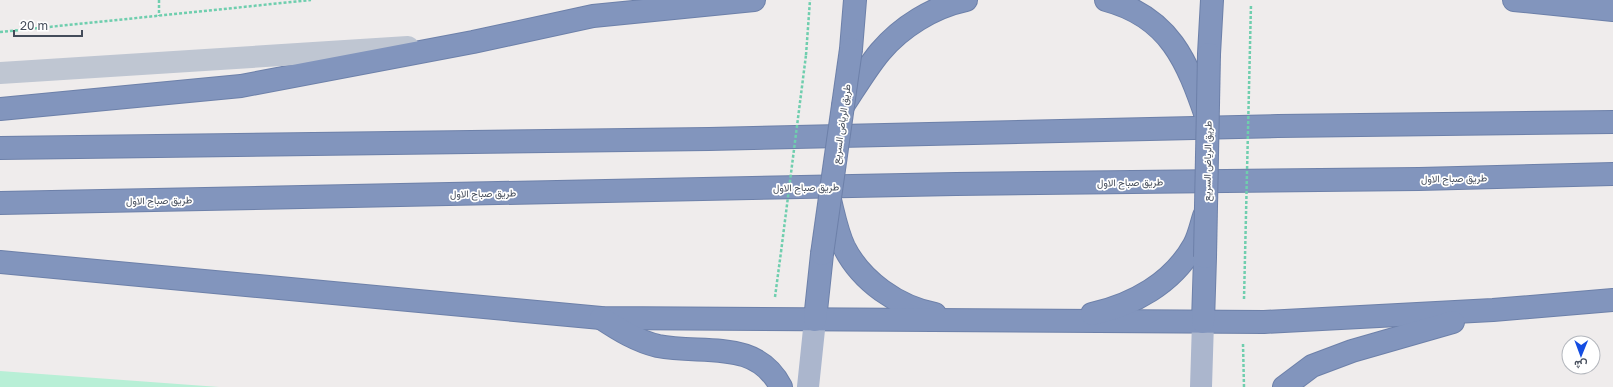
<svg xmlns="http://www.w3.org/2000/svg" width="1613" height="387" font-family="'Golos Text',Vazirmatn,sans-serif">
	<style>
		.green { fill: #b8efd6 }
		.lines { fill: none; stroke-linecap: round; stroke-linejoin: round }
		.highway-casing { stroke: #6d80a9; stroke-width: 24 }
		.path { stroke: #6fceae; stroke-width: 2.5; stroke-dasharray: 3 2; stroke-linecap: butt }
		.minor { stroke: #bfc6d2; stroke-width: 22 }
		.major { stroke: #abb6cd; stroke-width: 22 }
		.highway { stroke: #8295bd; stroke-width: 22 }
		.highway-bridge-casing { stroke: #6d80a9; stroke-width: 24; stroke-linecap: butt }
		.path-bridge { stroke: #6fceae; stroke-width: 2.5; stroke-dasharray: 3 2; stroke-linecap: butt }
		.highway-bridge { stroke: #8295bd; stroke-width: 22 }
		.labels { text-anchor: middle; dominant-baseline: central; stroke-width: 3.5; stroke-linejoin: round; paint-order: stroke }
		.street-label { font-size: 10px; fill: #444c5a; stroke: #fff }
	</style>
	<rect width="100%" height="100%" fill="#efecec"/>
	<path class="green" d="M0 371 219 387H0Z"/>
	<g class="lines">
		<defs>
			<g id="highway">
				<path d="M1106 0C1170 17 1187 61 1207 119"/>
				<path d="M1514 0 1613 10"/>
				<path d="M851 49 855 0"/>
				<path d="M1209 54 1212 0"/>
				<path d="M843 106C855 88 866 69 880 52 901 27 933 7 966 0"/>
				<path d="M0 109 241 86 473 42 593 16 754 0"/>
				<path d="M0 148 709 139 1278 126 1613 122"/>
				<path d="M830 200C834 216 837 232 844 247 861 281 898 307 935 314"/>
				<path d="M0 203 956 184 1419 179 1613 174"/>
				<path d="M0 262 601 318 1264 322 1493 310 1613 300"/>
				<path d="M1092 314C1133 305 1173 283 1194 245 1199 236 1201 225 1204 216"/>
				<path d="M601 318C619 330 637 341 658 346 703 355 756 338 781 387"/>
				<path d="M815 320 822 254"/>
				<path d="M1203 322 1205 257"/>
				<path d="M1284 387 1312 366 1352 351 1453 322"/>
			</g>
		</defs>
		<use href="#highway" class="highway-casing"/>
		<g class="path">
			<path d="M159 0V16"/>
			<path d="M0 32 311 0"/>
			<path d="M806 55 810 0"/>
			<path d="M775 297 781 252"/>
			<path d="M1243 344 1244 387"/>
		</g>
		<path class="minor" d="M0 73 408 47"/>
		<g class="major">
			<path d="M808 387 815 320"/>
			<path d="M1201 387 1203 322"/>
		</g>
		<use href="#highway" class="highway"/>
		<defs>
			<g id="highway-bridge">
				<path d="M822 254 851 49"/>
				<path d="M1205 257 1209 54"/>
			</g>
		</defs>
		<use href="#highway-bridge" class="highway-bridge-casing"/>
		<g class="path-bridge">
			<path d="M781 252 806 55"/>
			<path d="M1244 299 1251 4"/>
		</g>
		<use href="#highway-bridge" class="highway-bridge"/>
	</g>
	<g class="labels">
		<g class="street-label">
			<text transform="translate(841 124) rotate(-82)">طريق الرياض السريع</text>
			<text transform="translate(1207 161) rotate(-89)">طريق الرياض السريع</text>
			<text transform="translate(1454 178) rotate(-1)">طريق صباح الاول</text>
			<text transform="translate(1130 182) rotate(-1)">طريق صباح الاول</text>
			<text transform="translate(806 187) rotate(-1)">طريق صباح الاول</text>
			<text transform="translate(483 193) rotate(-1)">طريق صباح الاول</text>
			<text transform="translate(159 200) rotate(-1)">طريق صباح الاول</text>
		</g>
	</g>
	<g transform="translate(1581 355) rotate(181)"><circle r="19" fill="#ffffff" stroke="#b4b7bd"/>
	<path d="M0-3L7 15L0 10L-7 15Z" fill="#144de2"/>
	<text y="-6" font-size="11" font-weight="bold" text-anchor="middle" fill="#444c5a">ش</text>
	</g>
	<path d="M14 30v6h68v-6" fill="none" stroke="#444c5a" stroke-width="2"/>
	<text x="20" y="30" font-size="12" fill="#444c5a" stroke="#ffffff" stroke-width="3" paint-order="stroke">20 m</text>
</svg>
